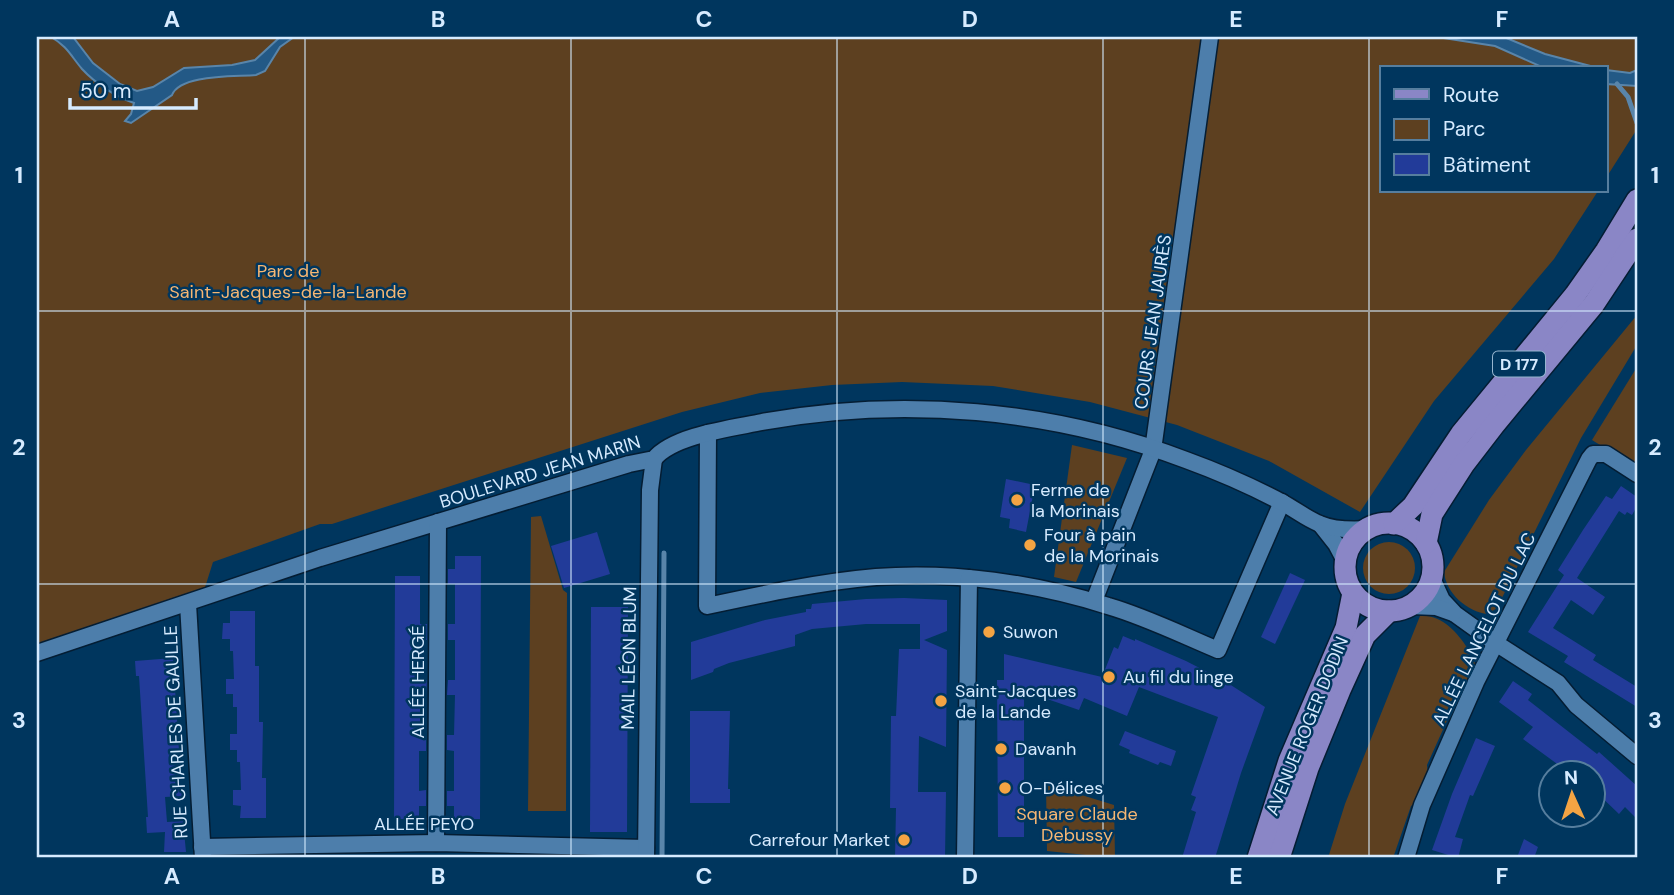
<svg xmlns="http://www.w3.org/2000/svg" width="1674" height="895" font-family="'DM Sans',sans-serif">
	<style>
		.green { fill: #5d4020 }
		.water { fill: #235986; stroke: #5985aa; stroke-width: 2 }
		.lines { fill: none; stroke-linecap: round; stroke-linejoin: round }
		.stream { stroke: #5985aa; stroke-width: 5 }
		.building { fill: #223b99 }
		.street-casing { stroke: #041d33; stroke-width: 19 }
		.primary-casing { stroke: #041d33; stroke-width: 24 }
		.street { stroke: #4d7eab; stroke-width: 16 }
		.primary { stroke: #8a86c6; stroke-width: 21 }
		.grid { fill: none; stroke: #d6ebff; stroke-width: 2; stroke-opacity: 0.55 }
		.poi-dot { fill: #f4a443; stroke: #00365e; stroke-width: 2.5 }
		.labels { text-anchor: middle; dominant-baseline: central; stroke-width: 5; stroke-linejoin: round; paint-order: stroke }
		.shield { fill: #00365e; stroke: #96b5cf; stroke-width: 2 }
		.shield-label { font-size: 16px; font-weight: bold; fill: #d6ebff }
		.park-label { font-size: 18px; fill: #f6b773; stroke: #00365e }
		.street-label { font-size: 18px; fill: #d6ebff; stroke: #00365e }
		.poi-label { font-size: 18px; fill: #d6ebff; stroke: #00365e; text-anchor: start }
		.neatline { fill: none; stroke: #d6ebff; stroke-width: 2.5 }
		.grid-label { font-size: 23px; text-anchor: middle; font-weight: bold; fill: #d6ebff }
	</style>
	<rect width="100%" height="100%" fill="#00365e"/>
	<g class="green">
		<path d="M37 37H1637V129L1606 178V68H1382V191H1598L1554 259 1434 401 1360 512 1269 461 1177 425 1090 402 993 386 902 382 832 385 760 393 682 412 332 524H320L213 562 201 600 37 653Z"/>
		<path d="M1637 315V345L1581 438 1497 608 1488 614C1467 612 1446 593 1444 572L1489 500 1526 450Z"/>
		<path d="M1637 367V468L1592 440Z"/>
		<path d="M1072 445 1127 458 1076 582 1054 577Z"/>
		<path d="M541 516 563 590 567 593 566 811H528L531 517Z"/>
		<circle cx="1389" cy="568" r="26"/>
		<path d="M1420 616C1441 614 1457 632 1468 649L1473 651 1475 665 1472 678 1464 683 1427 765 1428 775 1415 803 1411 806 1393 858H1328L1345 804Z"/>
		<path d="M1046 784 1114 805 1115 858 1047 851Z"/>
	</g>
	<g class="water">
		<path d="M51 37H73L93 63 120 84 137 91 153 87 184 68 232 65 255 60 280 37H294L280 47 265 71 256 75C235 77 180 74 172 95L131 123 125 121 131 114 134 103C116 97 96 84 82 69 71 56 67 46 51 37Z"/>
		<path d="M1437 37H1504L1545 54 1598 68H1544L1495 46Z"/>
		<path d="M1606 70 1630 73 1637 70V86L1606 84Z"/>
	</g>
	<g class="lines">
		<g class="stream">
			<path d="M1617 84 1628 97 1637 123"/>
			<path d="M662 858 664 553"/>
		</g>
	</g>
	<g class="building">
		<path d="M1006 479 1035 485 1026 532 1009 528 1010 519 1000 517Z"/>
		<path d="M1621 486 1637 497V506L1632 515 1627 512 1625 515 1619 511 1577 578 1605 597 1593 615 1571 600 1553 628 1596 655 1593 660 1637 687V707L1564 662 1568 656 1528 632 1564 575 1558 570 1583 530 1606 496 1612 499Z"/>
		<path d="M597 532 610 574 564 588 551 546Z"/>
		<path d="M455 556H481L480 819H454V806H447V791H454V751L447 750V735H454L455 695H447L448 680H455V640H448V624H455V584H448V569H455Z"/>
		<path d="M1290 573 1305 580 1275 644 1261 637Z"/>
		<path d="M395 576H420V624H427V640H420V680H427L426 695H420V735H426V751H419V791L426 790V806H419V819H394Z"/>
		<path d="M904 598 947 600V631L924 640 947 650 946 747 919 736 918 792H946L945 858H895L896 808H890L891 716H896L899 649H920V624H866L812 629 795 635V646L729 663 714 669 713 672 691 680V642L765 620 806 612V609H811L812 604 866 599Z"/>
		<path d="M591 607H628L627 832H590Z"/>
		<path d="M230 611H255V666H259V722H263L262 778H266V818H240L241 806 233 805V790H241L240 762H237V750H230V734H237V707H233V694H226V679H234L233 651H230V639H222L223 623H230Z"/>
		<path d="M1123 636 1135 641V639L1186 661 1223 680 1265 707 1241 773 1215 858H1182L1196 812 1191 810 1196 797 1191 795 1218 717 1139 687 1127 716 1084 698 1079 710 1024 691V837H998L997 680H1004V654L1102 677 1114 647 1118 649Z"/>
		<path d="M173 658 182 796 165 797 167 822 183 821 186 852H164L165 832 147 833 146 817H148L139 676H136L135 661Z"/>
		<path d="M1513 681 1532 694 1528 700 1597 754 1599 752 1637 786V819L1625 807 1619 814 1593 789V773H1587L1579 765 1574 771 1563 763 1560 766 1523 739 1533 727 1499 702Z"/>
		<path d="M690 711H730L728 789H730V803H690Z"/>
		<path d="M1125 731 1176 751 1171 766 1160 762 1158 765 1129 753 1130 750 1119 745Z"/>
		<path d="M1476 738 1495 746 1473 796 1470 795 1455 837 1463 839 1458 858 1432 850 1452 794Z"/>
		<path d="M1524 839 1538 847 1534 858 1518 855Z"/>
	</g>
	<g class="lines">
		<defs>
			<g id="street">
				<path d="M708 433 707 606C763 594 819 582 876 577 953 571 1035 583 1108 606 1146 617 1182 635 1218 650L1282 502"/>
				<path d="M1321 525 1336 544 1345 561"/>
				<path d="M1432 578 1442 600 1455 614 1494 642 1558 683 1576 705 1637 756"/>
				<path d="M1094 601 1153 450 1210 37"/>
				<path d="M188 604 203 858"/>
				<path d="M1410 606 1436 607 1453 613"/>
				<path d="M37 653 320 558 629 464 654 459C673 435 733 428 762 422 902 396 1053 409 1186 460 1219 472 1253 487 1283 503 1296 510 1307 519 1320 524 1334 530 1353 530 1368 529"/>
				<path d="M436 843 438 522"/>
				<path d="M202 847 436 843 646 848"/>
				<path d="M646 858 650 490 654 459"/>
				<path d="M965 858 969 578"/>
				<path d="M1406 858 1422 805 1476 682 1589 459 1593 454H1606L1637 474"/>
			</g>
			<g id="primary">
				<circle cx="1389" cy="567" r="44"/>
				<path d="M1394 524 1413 506 1461 434 1575 295 1606 251 1637 200"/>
				<path d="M1426 543 1432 514 1464 464 1494 425 1594 304 1637 239"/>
				<path d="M1258 858 1289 761 1346 628 1353 593"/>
				<path d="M1279 858 1308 768 1340 690 1365 635 1389 611"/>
			</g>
		</defs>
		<use href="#street" class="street-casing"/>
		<use href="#primary" class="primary-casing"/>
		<use href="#street" class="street"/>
		<use href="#primary" class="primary"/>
	</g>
	<path class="grid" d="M305 37V858M571 37V858M837 37V858M1103 37V858M1369 37V858M37 311H1637M37 584H1637"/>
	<g class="poi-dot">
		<circle cx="1017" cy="500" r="7"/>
		<circle cx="1030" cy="545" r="7"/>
		<circle cx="989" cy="632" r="7"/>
		<circle cx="1109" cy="677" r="7"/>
		<circle cx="941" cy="701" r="7"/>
		<circle cx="1001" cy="749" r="7"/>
		<circle cx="1005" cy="788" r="7"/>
		<circle cx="904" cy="840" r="7"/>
	</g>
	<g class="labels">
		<rect class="shield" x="1493" y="351.5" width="52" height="25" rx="5"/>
		<g class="shield-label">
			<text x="1519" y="364">D 177</text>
		</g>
		<g class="park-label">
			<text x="288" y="271">Parc de<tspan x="288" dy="21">Saint-Jacques-de-la-Lande</tspan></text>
			<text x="1077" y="814">Square Claude<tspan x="1077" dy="21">Debussy</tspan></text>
		</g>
		<g class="street-label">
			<text transform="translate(1153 322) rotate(-82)">COURS JEAN JAURÈS</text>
			<text transform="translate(540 472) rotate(-17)">BOULEVARD JEAN MARIN</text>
			<text transform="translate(1484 629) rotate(-64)">ALLÉE LANCELOT DU LAC</text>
			<text transform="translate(629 658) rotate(-89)">MAIL LÉON BLUM</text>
			<text transform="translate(418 682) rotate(-90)">ALLÉE HERGÉ</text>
			<text transform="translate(1307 726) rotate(-68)">AVENUE ROGER DODIN</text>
			<text transform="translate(176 732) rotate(-93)">RUE CHARLES DE GAULLE</text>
			<text x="424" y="824">ALLÉE PEYO</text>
		</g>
		<g class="poi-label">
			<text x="1031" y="490">Ferme de<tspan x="1031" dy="21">la Morinais</tspan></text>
			<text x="1044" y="535">Four à pain<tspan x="1044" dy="21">de la Morinais</tspan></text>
			<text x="1003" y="632">Suwon</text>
			<text x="1123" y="677">Au fil du linge</text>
			<text x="955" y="691">Saint-Jacques<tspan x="955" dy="21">de la Lande</tspan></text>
			<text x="1015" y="749">Davanh</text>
			<text x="1019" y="788">O-Délices</text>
			<text x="890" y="840" text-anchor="end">Carrefour Market</text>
		</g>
	</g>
	<rect width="1674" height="895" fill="none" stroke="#00365e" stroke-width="77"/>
	<rect x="1380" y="66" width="228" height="126" fill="#00365e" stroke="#567e9e" stroke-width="2"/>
	<rect x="1394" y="89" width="35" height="10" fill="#8a86c6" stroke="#567e9e" stroke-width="2"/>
	<text x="1443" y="102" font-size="21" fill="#d6ebff">Route</text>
	<rect x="1394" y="119" width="35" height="21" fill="#5d4020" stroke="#567e9e" stroke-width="2"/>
	<text x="1443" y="136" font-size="21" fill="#d6ebff">Parc</text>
	<rect x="1394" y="154" width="35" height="21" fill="#223b99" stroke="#567e9e" stroke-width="2"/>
	<text x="1443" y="172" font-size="21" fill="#d6ebff">Bâtiment</text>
	<g transform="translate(1572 794) rotate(357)"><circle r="33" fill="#00365e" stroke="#567e9e" stroke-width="2"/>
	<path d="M0-5L12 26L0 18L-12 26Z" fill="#f4a443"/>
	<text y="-10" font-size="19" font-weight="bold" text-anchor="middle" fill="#d6ebff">N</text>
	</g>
	<path d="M70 98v10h126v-10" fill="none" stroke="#d6ebff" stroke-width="3.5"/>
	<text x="80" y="98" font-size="21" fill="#d6ebff" stroke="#00365e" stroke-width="5" paint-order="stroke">50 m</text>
	<rect x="38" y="38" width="1598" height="818" class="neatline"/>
	<g class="grid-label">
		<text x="172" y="27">A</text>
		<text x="438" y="27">B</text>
		<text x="704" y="27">C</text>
		<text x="970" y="27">D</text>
		<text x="1236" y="27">E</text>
		<text x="1502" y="27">F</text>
		<text x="19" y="183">1</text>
		<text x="1655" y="183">1</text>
		<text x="19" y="455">2</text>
		<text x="1655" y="455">2</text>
		<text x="19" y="728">3</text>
		<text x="1655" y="728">3</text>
		<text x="172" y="884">A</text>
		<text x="438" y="884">B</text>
		<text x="704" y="884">C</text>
		<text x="970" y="884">D</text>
		<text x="1236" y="884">E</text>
		<text x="1502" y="884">F</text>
	</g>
</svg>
